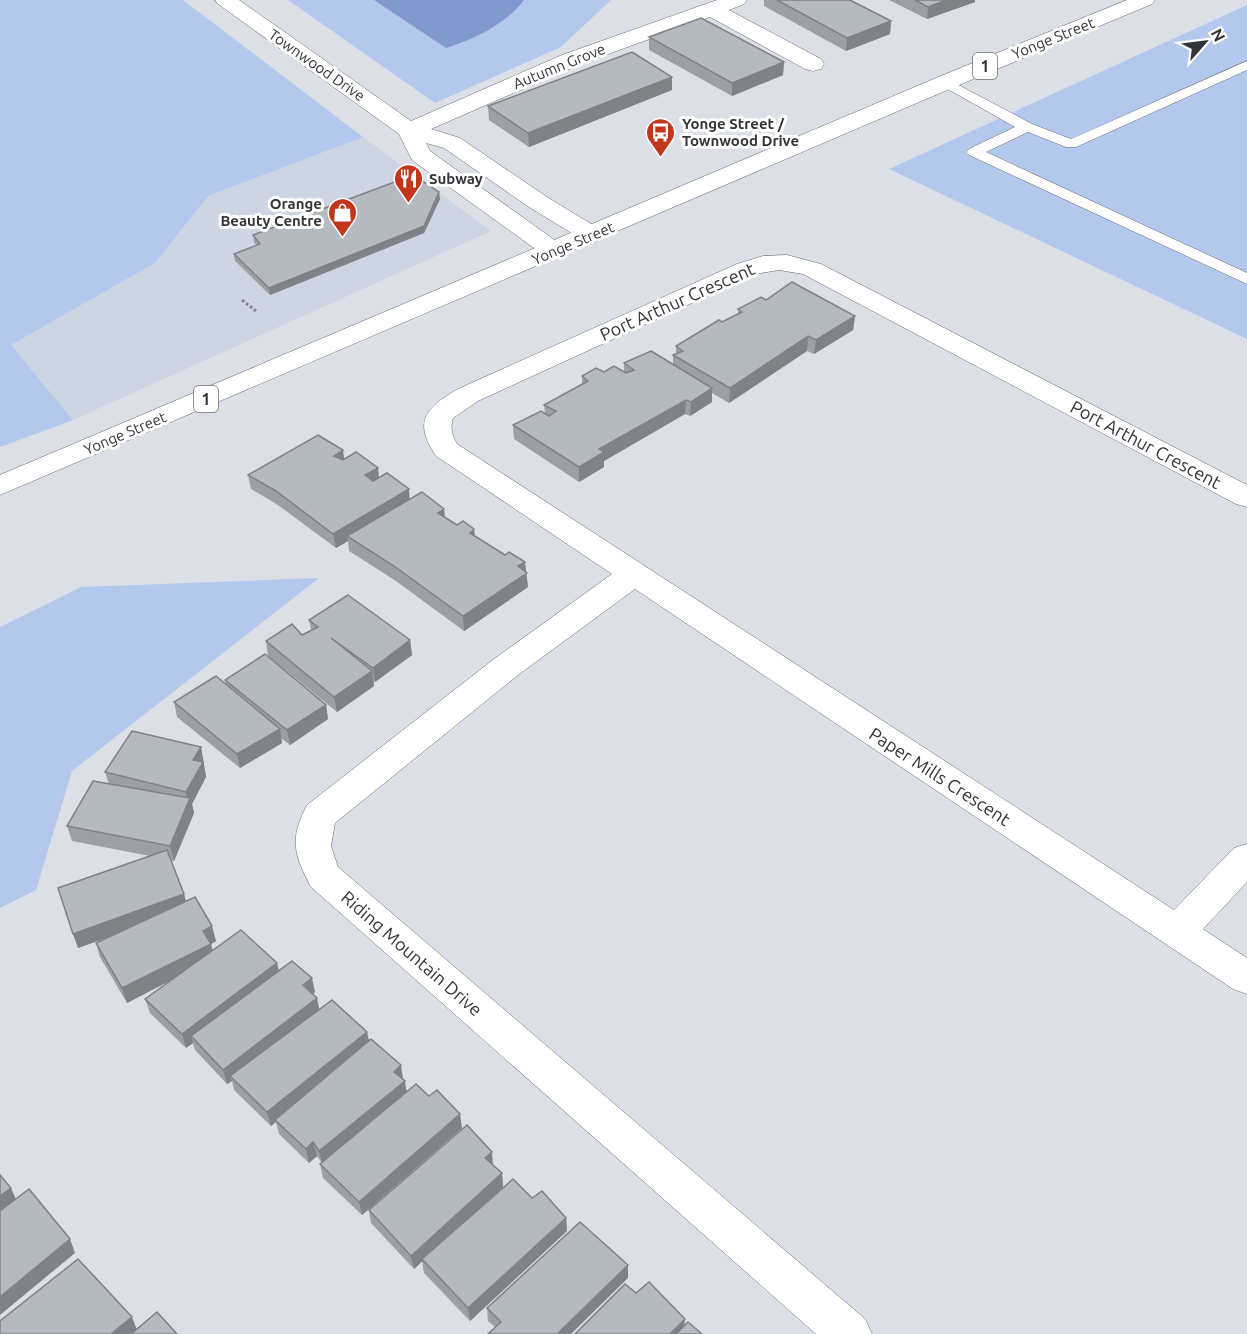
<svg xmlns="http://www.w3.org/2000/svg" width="1247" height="1334" font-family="Ubuntu,sans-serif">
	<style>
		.built { fill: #cdd4e2 }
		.green { fill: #b4c7ed }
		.water { fill: #809acf }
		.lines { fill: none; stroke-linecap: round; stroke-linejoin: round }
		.lane-casing { stroke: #686b72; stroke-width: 1 }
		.street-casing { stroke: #686b72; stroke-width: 1 }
		.primary-casing { stroke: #686b72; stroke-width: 1 }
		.path { stroke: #86888d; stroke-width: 3; stroke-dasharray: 3 2; stroke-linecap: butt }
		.lane { fill: #fff; fill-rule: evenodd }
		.street { fill: #fff; fill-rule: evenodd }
		.primary { fill: #fff; fill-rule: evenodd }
		.wall { fill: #9c9fa5 }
		.shaded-wall { fill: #7f8286 }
		.building { fill: #b5b9c0; stroke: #7f8286; stroke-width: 1.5 }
		.labels { text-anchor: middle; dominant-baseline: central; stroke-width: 6; stroke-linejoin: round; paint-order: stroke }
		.far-street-label { font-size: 15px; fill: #333437; stroke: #fff }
		.far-poi-label { font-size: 15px; font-weight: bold; fill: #333437; stroke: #fff; text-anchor: start }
		.shield { fill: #fff; stroke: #707173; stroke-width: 1.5 }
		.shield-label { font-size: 16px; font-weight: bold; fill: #333437 }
		.street-label { font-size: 18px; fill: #333437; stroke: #fff }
	</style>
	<rect width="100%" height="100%" fill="#dcdfe6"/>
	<path class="built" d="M363 137 491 231 73 420 11 345 155 263 208 196Z"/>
	<g class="green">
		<path d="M0 0H183L363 137 208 196 155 263 11 345 73 420 0 447Z"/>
		<path d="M288 0H611L561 47 435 103Z"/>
		<path d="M1247 5V339L889 169Z"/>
		<path d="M319 578 72 771 36 890 0 908V627L81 587Z"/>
	</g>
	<path class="water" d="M374 0H524C507 23 474 40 446 48Z"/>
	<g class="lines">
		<defs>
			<path id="lane" d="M1247 61V70L1076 147H1066L1028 132 986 152 1247 273V284L969 155 966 152 969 149 1015 127 937 83 944 79 949 80 1032 124 1071 139Z"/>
			<g id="street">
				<path d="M215 0H239L411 121 562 55 717 0H747L744 4 729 10 821 59 824 64 821 69 813 71 805 69 710 17 578 65 431 129 460 138 547 197 601 230 605 235 601 240 592 243 583 240 529 207 444 148 426 143 430 151 563 246 567 251 563 256 554 259 545 256 412 160 399 134 218 4Z"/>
				<path d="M787 255 821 264 1247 485V507L1236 504 803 274 779 270 755 274 478 401 453 418C450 428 452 436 457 444L1174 910 1234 848 1247 844V882L1203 929 1247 958V994L1233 989 635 589 518 675 335 823 331 846 338 867 865 1319 872 1334H816L311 887C294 855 289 839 307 805L494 659 612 574 436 456C413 422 425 408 458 389L737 264 763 256Z"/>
			</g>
			<path id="primary" d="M1127 0H1155L1152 4 952 88 0 495V475L936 78Z"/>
		</defs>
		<use href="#lane" class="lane-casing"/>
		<use href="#street" class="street-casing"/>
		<use href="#primary" class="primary-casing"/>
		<path class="path" d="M242 300 256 311"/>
		<use href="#lane" class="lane"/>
		<use href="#street" class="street"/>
		<use href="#primary" class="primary"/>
	</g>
	<g class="wall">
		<path d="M764 0H850L891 21 890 34 846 51 764 6Z"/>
		<path d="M889 0H975V2L927 19Z"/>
		<path d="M649 37 784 62 783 75 732 96 649 50Z"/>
		<path d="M672 90 529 147 489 120 488 106Z"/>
		<path d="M440 199 424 233 270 295 235 261 234 254 256 245 254 242 253 235Z"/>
		<path d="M766 300 855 316 853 330 814 354 807 351 729 403 712 393V402L690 416 685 414 604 461V467L579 482 514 439 513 425 545 413 544 405 582 384V376L604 372H624V363L673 364V355L676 353V346L738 314V309Z"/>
		<path d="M344 460 378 468 379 477 410 499 444 509 445 517 475 536 526 572 528 587 464 631 396 581 349 551 348 541 336 548 278 505 251 489 248 475Z"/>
		<path d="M309 620 410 640 412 655 375 682 374 681V686L337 712 268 656 266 641 302 635 311 630Z"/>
		<path d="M225 680 326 705 328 719 290 745 281 738 282 743 240 768 177 717 174 702 226 685Z"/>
		<path d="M201 747 206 777 192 804 194 813 174 861 171 860 186 901 216 941 211 944 213 951 279 971 315 992 313 994 319 1010 367 1032 369 1041 403 1079 407 1092 462 1128 362 1215 323 1178 320 1164 322 1163 317 1156 309 1163 279 1134 276 1122 271 1126 234 1090 232 1081 227 1084 195 1050 193 1043 186 1048 150 1013 145 999 171 980 127 1003 100 957 96 943 108 937 78 948 150 856 72 841 67 826 109 784 105 772Z"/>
		<path d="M493 1165 502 1173 503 1187 480 1208 532 1198 566 1218 567 1231 470 1321 424 1273 422 1261 414 1269 371 1223 369 1210Z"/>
		<path d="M628 1278 495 1327 488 1321 487 1308Z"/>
	</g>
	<g class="shaded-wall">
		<path d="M946 0H975V2L927 19 928 7Z"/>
		<path d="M891 21 890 34 846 51 847 38Z"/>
		<path d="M784 62 783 75 732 96V83Z"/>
		<path d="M672 77V90L529 147 528 133Z"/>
		<path d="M439 192 440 199 424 233 270 295 269 288Z"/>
		<path d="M855 316 853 330 814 354 816 340Z"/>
		<path d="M808 336 807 351 729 403 730 388Z"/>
		<path d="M712 388V402L690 416 691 402Z"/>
		<path d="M686 400 685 414 604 461V467L579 482V467L599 449Z"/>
		<path d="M343 450 345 465 334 456Z"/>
		<path d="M378 468 379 482 366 490 365 475Z"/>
		<path d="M409 489 410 503 347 536 348 541 336 548 333 534Z"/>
		<path d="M444 509 445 523 438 513Z"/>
		<path d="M474 529 476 543 470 533Z"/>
		<path d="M525 562 528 587 464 631 463 616 518 566Z"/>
		<path d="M410 640 412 655 375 682 373 668Z"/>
		<path d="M372 671 374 686 337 712 334 697Z"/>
		<path d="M326 705 328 719 290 745 287 730Z"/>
		<path d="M280 729 282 743 240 768 237 754Z"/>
		<path d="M201 747 206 777 192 804 194 813 174 861 170 846 188 802 186 792 193 760Z"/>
		<path d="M184 894 188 909 78 948 73 934Z"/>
		<path d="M212 926 216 941 211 944 214 958 127 1003 122 988Z"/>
		<path d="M277 963 281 978 191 1036 193 1043 186 1048 182 1034Z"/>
		<path d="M312 978 315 992 306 1000 303 985Z"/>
		<path d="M317 998 320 1013 230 1076 232 1081 227 1084 223 1070Z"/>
		<path d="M367 1032 370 1046 271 1126 267 1112Z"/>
		<path d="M401 1065 403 1079 396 1086 394 1072Z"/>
		<path d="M405 1081 407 1095 322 1164 319 1151Z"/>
		<path d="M460 1114 462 1128 362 1215 359 1202Z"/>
		<path d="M313 1142 317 1156 309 1163 306 1149Z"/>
		<path d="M492 1152 493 1165 485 1158Z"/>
		<path d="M502 1173 503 1187 414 1269 411 1256Z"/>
		<path d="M11 1188 17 1202 0 1215V1196Z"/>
		<path d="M566 1218 567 1231 470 1321 468 1308Z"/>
		<path d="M70 1239 75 1253 0 1315V1297Z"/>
		<path d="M628 1265V1278L571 1334H557Z"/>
		<path d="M132 1317 137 1330 132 1334H111Z"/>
		<path d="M685 1319 684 1331 682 1334H670Z"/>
	</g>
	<g class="building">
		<path d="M777 0H850L891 21 847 38Z"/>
		<path d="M915 0H946L928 7Z"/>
		<path d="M701 18 784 62 732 83 649 37Z"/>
		<path d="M632 52 672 77 528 133 488 106Z"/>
		<path d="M413 175 439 192 424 226 269 288 234 254 260 244 253 235Z"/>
		<path d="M792 282 855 316 816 340 808 336 730 388 673 355 683 351 676 346 719 320 722 322 742 312 738 309 761 297 766 300Z"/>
		<path d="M651 351 712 388 691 402 686 400 599 449 604 452 579 467 513 425 541 411 549 416 556 411 544 405 588 381 582 376 596 368 604 372 614 366 626 373 634 370 624 363Z"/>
		<path d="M318 435 343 450 334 456 343 460 356 452 378 468 365 475 373 481 387 473 409 489 333 534 276 491 248 475Z"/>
		<path d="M422 492 444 509 438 513 457 525 463 521 474 529 470 533 505 555 509 552 525 562 518 566 527 573 463 616 394 566 347 536Z"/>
		<path d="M348 595 410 640 373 668 331 638 372 671 334 697 266 641 292 624 302 635 318 627 309 620Z"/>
		<path d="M265 654 326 705 287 730 225 680Z"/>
		<path d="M216 676 280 729 237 754 174 702Z"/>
		<path d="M132 731 201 747 193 760 203 762 186 792 105 772Z"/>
		<path d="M93 781 190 798 170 846 67 826Z"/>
		<path d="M167 850 184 894 73 934 58 888Z"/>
		<path d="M195 897 212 926 203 931 211 944 122 988 96 943Z"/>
		<path d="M241 930 277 963 182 1034 145 999Z"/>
		<path d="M292 961 312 978 303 985 317 998 223 1070 191 1036Z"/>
		<path d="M332 1000 367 1032 267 1112 230 1076Z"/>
		<path d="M371 1039 401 1065 394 1072 405 1081 319 1151 313 1142 306 1149 275 1120Z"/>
		<path d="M416 1084 429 1096 437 1090 460 1114 359 1202 320 1164Z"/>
		<path d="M467 1125 492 1152 485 1158 502 1173 411 1256 369 1210Z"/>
		<path d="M0 1175 11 1188 0 1196Z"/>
		<path d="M513 1179 532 1198 542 1191 566 1218 468 1308 422 1259Z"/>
		<path d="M29 1189 70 1239 0 1297V1211Z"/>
		<path d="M580 1222 628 1265 557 1334H488L501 1322 487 1308Z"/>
		<path d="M78 1259 132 1317 111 1334H0V1321Z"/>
		<path d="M649 1282 685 1319 670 1334H575L625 1284 636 1293Z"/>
		<path d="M157 1312 177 1334H131Z"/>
		<path d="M688 1322 702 1334H676Z"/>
	</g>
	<defs>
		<symbol id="bus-pin" viewBox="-11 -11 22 30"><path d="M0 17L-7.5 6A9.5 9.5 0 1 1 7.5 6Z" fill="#c2371c" stroke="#fff"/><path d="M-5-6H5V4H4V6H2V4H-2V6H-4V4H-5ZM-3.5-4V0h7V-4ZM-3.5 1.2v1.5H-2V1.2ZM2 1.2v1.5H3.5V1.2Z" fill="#fff"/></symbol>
		<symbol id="restaurant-pin" viewBox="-11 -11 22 30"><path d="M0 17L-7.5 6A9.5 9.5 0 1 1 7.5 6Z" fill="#c2371c" stroke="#fff"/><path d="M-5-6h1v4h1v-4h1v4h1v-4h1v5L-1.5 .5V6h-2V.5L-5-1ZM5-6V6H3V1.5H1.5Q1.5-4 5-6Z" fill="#fff"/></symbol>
		<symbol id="shop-pin" viewBox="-11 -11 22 30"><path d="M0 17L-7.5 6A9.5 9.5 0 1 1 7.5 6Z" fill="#c2371c" stroke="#fff"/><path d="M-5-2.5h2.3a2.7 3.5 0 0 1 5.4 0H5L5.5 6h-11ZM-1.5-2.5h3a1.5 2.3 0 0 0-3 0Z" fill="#fff"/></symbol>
	</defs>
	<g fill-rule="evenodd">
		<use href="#bus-pin" x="644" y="116" width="33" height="45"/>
		<use href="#restaurant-pin" x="392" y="162" width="33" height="45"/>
		<use href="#shop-pin" x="326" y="196" width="33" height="45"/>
	</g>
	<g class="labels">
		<g class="far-street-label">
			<text transform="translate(1053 38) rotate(-22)">Yonge Street</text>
			<text transform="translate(317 65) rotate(35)">Townwood Drive</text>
			<text transform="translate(559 66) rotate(-22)">Autumn Grove</text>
			<text transform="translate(573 243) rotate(-23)">Yonge Street</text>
			<text transform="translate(125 433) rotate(-23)">Yonge Street</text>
		</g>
		<g class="far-poi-label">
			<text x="682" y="123">Yonge Street /<tspan x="682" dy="17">Townwood Drive</tspan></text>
			<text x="429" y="178">Subway</text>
			<text x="322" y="203" text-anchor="end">Orange<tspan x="322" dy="17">Beauty Centre</tspan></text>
		</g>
		<g class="shield">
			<rect x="973" y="53" width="24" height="26" rx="4.5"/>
			<rect x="194" y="386" width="24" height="26" rx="4.5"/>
		</g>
		<g class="shield-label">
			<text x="985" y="66">1</text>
			<text x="206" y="399">1</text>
		</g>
		<g class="street-label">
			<text transform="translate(677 301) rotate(-24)">Port Arthur Crescent</text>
			<text transform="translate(1146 444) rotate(28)">Port Arthur Crescent</text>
			<text transform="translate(940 776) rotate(33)">Paper Mills Crescent</text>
			<text transform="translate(412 953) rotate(41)">Riding Mountain Drive</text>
		</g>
	</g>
	<g transform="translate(1205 42) rotate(62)" stroke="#ffffff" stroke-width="4.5" paint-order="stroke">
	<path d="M0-4.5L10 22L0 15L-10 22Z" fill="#333437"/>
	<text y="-9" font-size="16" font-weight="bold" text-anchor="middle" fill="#333437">N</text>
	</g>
</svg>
